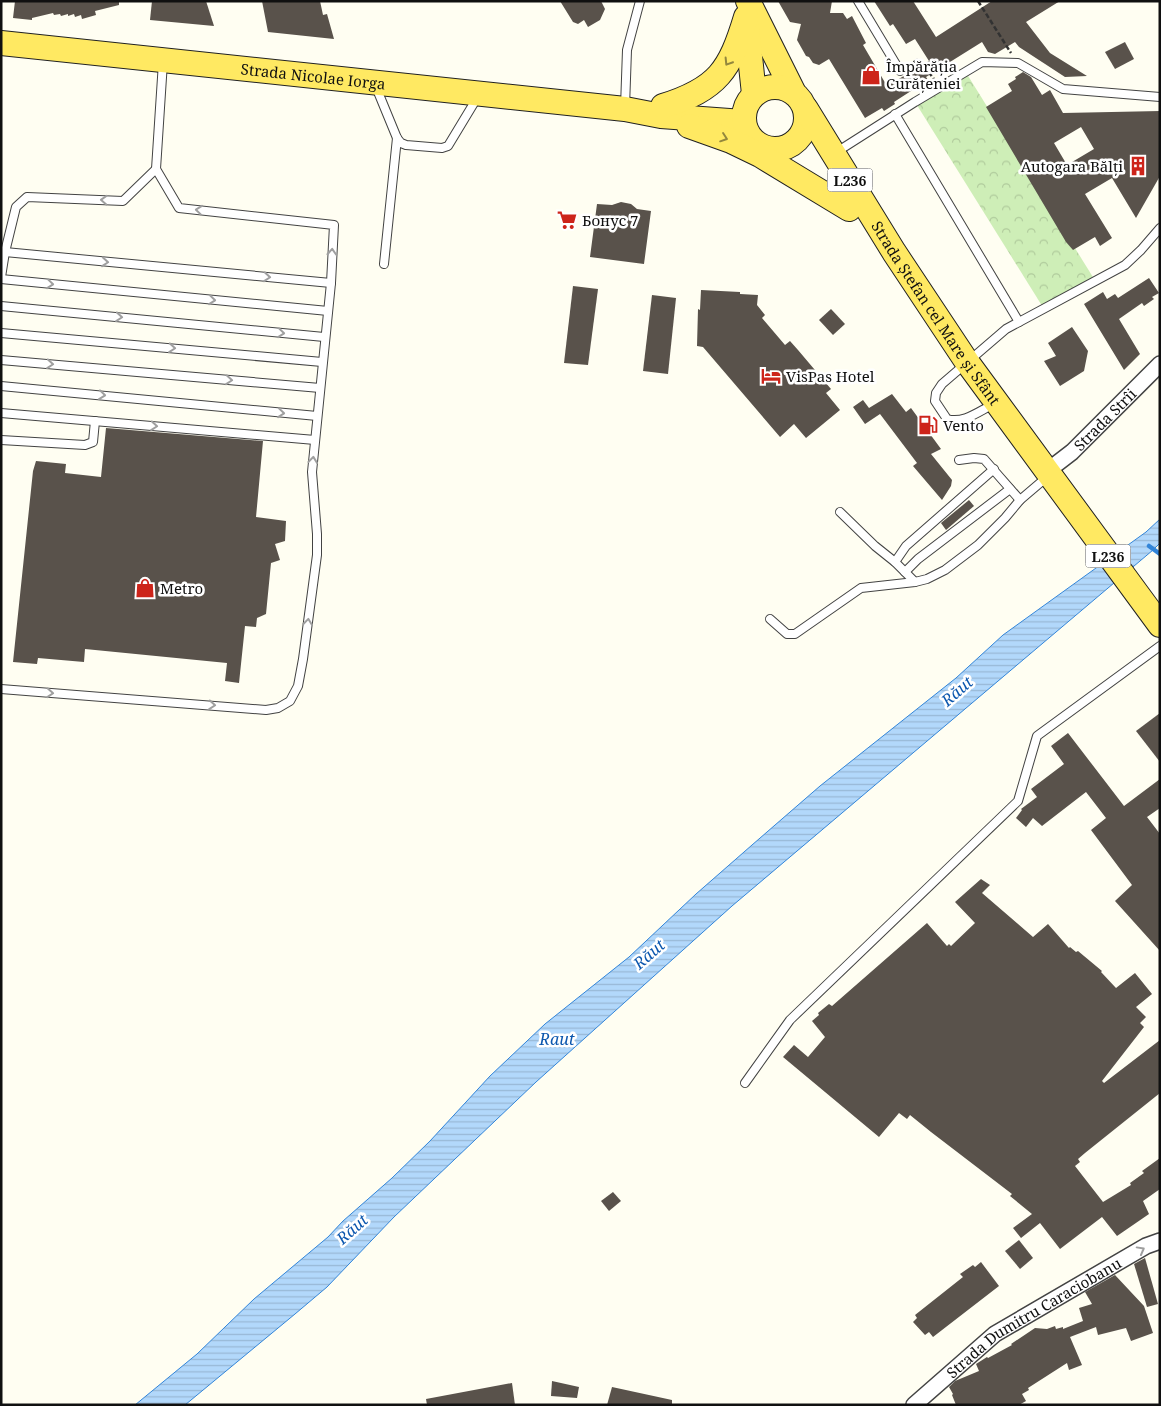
<svg xmlns="http://www.w3.org/2000/svg" width="1161" height="1406" font-family="'Noto Serif',serif">
	<style>
		.park { fill: url(#park-crowns) }
		.water { fill: url(#water-rules); stroke: #3285d9 }
		.lines { fill: none; stroke-linecap: round; stroke-linejoin: round }
		.stream { stroke: #3285d9; stroke-width: 4.5 }
		.building { fill: #59524b; fill-rule: evenodd }
		.lane-casing { stroke: #434343; stroke-width: 10 }
		.street-casing { stroke: #434343; stroke-width: 18 }
		.primary-casing { stroke: #212121; stroke-width: 26 }
		.path { stroke: #323232; stroke-width: 2.5; stroke-dasharray: 5 2.5; stroke-linecap: butt }
		.lane { stroke: #fff; stroke-width: 8 }
		.street { stroke: #fff; stroke-width: 15 }
		.primary { stroke: #ffe962; stroke-width: 24 }
		.oneway { stroke: #93873d }
		.oneway2 { stroke: #9f9f9f }
		.labels { text-anchor: middle; dominant-baseline: central; stroke-width: 5; stroke-linejoin: round; paint-order: stroke }
		.shield { fill: #fff; stroke: #585858; stroke-width: 1 }
		.shield-label { font-size: 14px; font-weight: bold; fill: #101010 }
		.poi-label { font-size: 15px; fill: #101010; stroke: #fff; text-anchor: start }
		.street-label { font-size: 15px; fill: #101010; stroke: #fff }
		.water-label { font-size: 16px; font-style: italic; fill: #0c57ae; stroke: #fff }
	</style>
	<defs>
		<pattern id="park-crowns" width="20" height="18" patternUnits="userSpaceOnUse" patternTransform="scale(1.25)"><rect width="20" height="18" fill="#ceeeb7"/><path d="M2 6a3 3 0 1 1 6 0M12 15a3 3 0 1 1 6 0" fill="none" stroke="#b0cb9c"/></pattern>
		<pattern id="water-rules" width="6" height="5" patternUnits="userSpaceOnUse" patternTransform="scale(1.25)"><rect width="6" height="5" fill="#b2d8fb"/><path d="M0 2.5h6" fill="none" stroke="#98b8d6"/></pattern>
	</defs>
	<rect width="100%" height="100%" fill="#fffef2"/>
	<path class="park" d="M965 71 1096 282 1044 309 915 102Z"/>
	<path class="water" d="M1160 519V543L1153 550 732 906 536 1082 394 1217 327 1287 295 1314 185 1405H135L197 1354 254 1299 328 1237 343 1221 392 1178 430 1141 490 1076 545 1024 629 957 696 894 752 845 820 786 956 678 1003 635 1146 532Z"/>
	<g class="lines">
		<path class="stream" d="M1149 546 1160 554"/>
	</g>
	<g class="building">
		<path d="M15 1H119V5L95 11 96 15 82 19 81 15 75 17 74 14 68 16V14L61 16 60 14 54 15 53 13 32 18V20L13 18Z"/>
		<path d="M152 1H206L214 26 150 20Z"/>
		<path d="M262 1H320L323 15 327 14 334 39 268 32Z"/>
		<path d="M560 1H601L605 9 600 20 588 27 584 20 578 24 573 22Z"/>
		<path d="M778 1H832L830 13H843L847 19 852 16 866 43 863 45 887 86 929 61 915 39 906 44 893 24 890 26 874 1H913L936 37 992 1H1060L1026 22 1050 53 1087 76 1065 77 1019 47 1015 42 995 54 988 52 982 42 926 77 928 80 894 102 895 104 884 111 882 108 865 118 829 59 819 65 813 63 809 57 806 56 797 40 801 24 790 22Z"/>
		<path d="M1125 42 1134 59 1115 69 1105 52Z"/>
		<path d="M1023 72 1031 77 1042 95 1050 90 1063 113 1160 111V176L1136 218 1112 178 1085 194 1112 238 1100 246 1095 237 1073 250 1066 242 986 107 1012 91 1008 84 1016 79 1015 77ZM1081 127 1094 149 1067 165 1054 143Z"/>
		<path d="M621 202 631 204 637 209 651 211 644 264 590 257 597 204 612 205Z"/>
		<path d="M1149 278 1159 293 1152 297 1154 299 1144 306 1142 303 1119 319 1140 354 1124 370 1084 304 1103 292 1107 299 1115 294 1118 298Z"/>
		<path d="M573 286 598 289 588 365 564 363Z"/>
		<path d="M701 290 740 292V294L758 295 757 305 765 315 762 318 785 345 790 341 798 350 831 389 826 393 840 410 806 438 794 424 780 437 703 347 697 346 698 309 700 310Z"/>
		<path d="M652 295 676 298 668 374 643 371Z"/>
		<path d="M831 309 845 324 833 335 819 320Z"/>
		<path d="M1072 327 1088 351 1084 371 1060 386 1044 361 1056 356 1048 343Z"/>
		<path d="M892 394 906 412 911 408 941 449 931 454 952 480 951 486 942 500 913 466 917 463 880 414 865 424 853 407 863 400 869 408Z"/>
		<path d="M106 428 263 441 256 517 286 521 285 541 275 544 280 560 271 563 266 614 257 618 256 627 245 626 239 683 225 681 227 663 85 649 84 662 38 658 37 664 13 662 33 471 36 461 66 464 65 473 101 477Z"/>
		<path d="M969 500 974 506 946 530 941 523Z"/>
		<path d="M1160 713V762L1136 731Z"/>
		<path d="M1068 733 1124 806 1160 779V808L1147 817 1160 834V951L1115 901 1132 885 1091 830 1106 818 1086 792 1042 826 1033 818 1026 827 1016 818 1022 810 1021 809 1037 797 1031 789 1064 764 1051 746Z"/>
		<path d="M981 879 990 885 982 893 1033 937 1048 924 1069 948 1070 947 1076 952 1078 951 1102 971 1101 972 1116 988 1135 973 1152 994 1136 1007 1146 1017 1140 1023 1144 1027 1102 1081 1104 1083 1160 1040V1093L1085 1153 1078 1159 1080 1162 1075 1166 1103 1202 1131 1185 1130 1183 1144 1173 1142 1171 1160 1158V1189L1143 1201 1149 1214 1117 1236 1102 1217 1060 1249 1040 1223 1021 1238 1013 1228 1032 1214 1010 1196 1012 1194 931 1132 910 1115 907 1119 899 1113 879 1137 783 1057 794 1045 808 1057 825 1037 812 1021 819 1015 818 1013 829 1004 832 1006 927 923 947 946 949 944 951 946 975 923 955 902Z"/>
		<path d="M613 1192 621 1201 609 1211 601 1201Z"/>
		<path d="M1019 1240 1033 1258 1020 1269 1005 1251Z"/>
		<path d="M1145 1258 1158 1304 1147 1307 1134 1264Z"/>
		<path d="M981 1262 999 1286 933 1337 929 1332 925 1335 913 1322 917 1318 915 1315 963 1277 960 1274 973 1265 975 1267Z"/>
		<path d="M1115 1275 1144 1306 1153 1333 1131 1341 1126 1328 1098 1335 1096 1327 1070 1337 1082 1365 1069 1370 1067 1363 1028 1388 1029 1390 1022 1394 1026 1401 1019 1405H956L952 1395 953 1394 949 1387 955 1381 979 1371 976 1364 987 1357 988 1358 1012 1345 1011 1344 1035 1328 1047 1329 1055 1326 1056 1329 1063 1327V1329L1083 1321 1079 1308 1092 1304 1085 1292Z"/>
		<path d="M552 1381 579 1387 577 1398 551 1396Z"/>
		<path d="M512 1383 515 1405H427L426 1399Z"/>
		<path d="M612 1387 672 1400V1405H607Z"/>
	</g>
	<g class="lines">
		<defs>
			<g id="lane">
				<path d="M858 1 900 71"/>
				<path d="M376 87 397 138 401 143 406 145 442 148 448 146 477 98"/>
				<path d="M625 107 627 50 640 1"/>
				<path d="M895 114 1019 322"/>
				<path d="M835 153 915 102 982 62 1018 63 1063 89 1160 97"/>
				<path d="M5 252 331 283"/>
				<path d="M384 264 397 138"/>
				<path d="M1 277 5 252 16 207 27 197 123 201 156 169"/>
				<path d="M1 279 328 311"/>
				<path d="M1 306 324 337"/>
				<path d="M1 333 322 362"/>
				<path d="M1 360 320 388"/>
				<path d="M1 386 317 416"/>
				<path d="M994 404C979 411 964 424 947 419L935 401 936 393 942 384 1006 329 1125 265 1141 250 1160 228"/>
				<path d="M1 413 315 440"/>
				<path d="M1 440 85 445 93 442 95 421"/>
				<path d="M959 460 974 458 984 459 1020 500"/>
				<path d="M840 512 875 546 895 562 915 582"/>
				<path d="M895 562 906 546 994 469"/>
				<path d="M905 572 918 559 1010 489"/>
				<path d="M770 619 787 634H795L861 588 915 582 927 579 945 570 978 545 1005 518 1020 500 1047 477"/>
				<path d="M1 689 266 710 278 708 290 701 298 686 303 659 317 555V534L312 472 331 283 334 225 179 208 156 169 163 62"/>
				<path d="M745 1083 790 1020 1018 801 1037 736 1160 646"/>
			</g>
			<g id="street">
				<path id="s1" d="M1046 472 1072 452 1160 364"/>
				<path id="s2" d="M914 1405 995 1334 1146 1246 1160 1241"/>
			</g>
			<g id="primary">
				<path d="M748 1 793 91"/>
				<path d="M747 28 754 94"/>
				<path id="s3" d="M1 43 625 109 661 116 743 122"/>
				<circle cx="775" cy="118" r="31"/>
				<path d="M663 106C718 89 730 70 746 17"/>
				<path id="s4" d="M806 109 894 252 967 362 1160 625"/>
				<path d="M689 126 731 141 760 155 849 209"/>
			</g>
		</defs>
		<use href="#lane" class="lane-casing"/>
		<use href="#street" class="street-casing"/>
		<use href="#primary" class="primary-casing"/>
		<g class="path">
			<path d="M978 1 1011 53"/>
			<path d="M907 66 919 59 934 79"/>
		</g>
		<use href="#lane" class="lane"/>
		<use href="#street" class="street"/>
		<use href="#primary" class="primary"/>
	</g>
	<defs><path id="oneway-chevron" d="M-2-3.5L2.5 0L-2 3.5" fill="none" stroke-width="1.6" stroke-linecap="round" stroke-linejoin="round" transform="scale(1.25)"/></defs>
	<g class="oneway">
		<use href="#oneway-chevron" transform="translate(728 62) rotate(122)"/>
		<use href="#oneway-chevron" transform="translate(724 138) rotate(19)"/>
	</g>
	<g class="oneway2">
		<use href="#oneway-chevron" transform="translate(104 200) rotate(-177)"/>
		<use href="#oneway-chevron" transform="translate(199 210) rotate(-174)"/>
		<use href="#oneway-chevron" transform="translate(332 252) rotate(-87)"/>
		<use href="#oneway-chevron" transform="translate(105 262) rotate(5)"/>
		<use href="#oneway-chevron" transform="translate(267 277) rotate(5)"/>
		<use href="#oneway-chevron" transform="translate(50 284) rotate(6)"/>
		<use href="#oneway-chevron" transform="translate(212 300) rotate(6)"/>
		<use href="#oneway-chevron" transform="translate(119 317) rotate(5)"/>
		<use href="#oneway-chevron" transform="translate(281 333) rotate(6)"/>
		<use href="#oneway-chevron" transform="translate(172 348) rotate(5)"/>
		<use href="#oneway-chevron" transform="translate(50 364) rotate(5)"/>
		<use href="#oneway-chevron" transform="translate(229 380) rotate(5)"/>
		<use href="#oneway-chevron" transform="translate(102 395) rotate(6)"/>
		<use href="#oneway-chevron" transform="translate(281 413) rotate(6)"/>
		<use href="#oneway-chevron" transform="translate(154 426) rotate(5)"/>
		<use href="#oneway-chevron" transform="translate(313 460) rotate(-84)"/>
		<use href="#oneway-chevron" transform="translate(308 622) rotate(-83)"/>
		<use href="#oneway-chevron" transform="translate(50 693) rotate(4)"/>
		<use href="#oneway-chevron" transform="translate(212 705) rotate(4)"/>
		<use href="#oneway-chevron" transform="translate(1141 1250) rotate(-29)"/>
	</g>
	<defs>
		<symbol id="shop-bare" viewBox="-9 -9 18 18"><path d="M-5-2.5h2.3a2.7 3.5 0 0 1 5.4 0H5L5.5 6h-11ZM-1.5-2.5h3a1.5 2.3 0 0 0-3 0Z" fill="#cd241a" stroke="#fff" stroke-width="2.5" paint-order="stroke"/></symbol>
		<symbol id="building-bare" viewBox="-9 -9 18 18"><path d="M-4-6H4V6H1V3H-1V6H-4ZM-2.5-4.3h1.7v1.8h-1.7ZM.8-4.3h1.7v1.8H.8ZM-2.5-1h1.7V.8h-1.7ZM.8-1h1.7V.8H.8Z" fill="#cd241a" stroke="#fff" stroke-width="2.5" paint-order="stroke"/></symbol>
		<symbol id="supermarket-bare" viewBox="-9 -9 18 18"><path d="M-6-5.5h2.5l.6 2H6L4.5 2H-2.5L-4.4-4H-6ZM-1.5 3.2a1.3 1.3 0 1 0 .1 0ZM3 3.2a1.3 1.3 0 1 0 .1 0Z" fill="#cd241a" stroke="#fff" stroke-width="2.5" paint-order="stroke"/></symbol>
		<symbol id="hotel-bare" viewBox="-9 -9 18 18"><path d="M-6-4.5h1.5V1H6V5H4.5V3h-9V5H-6ZM-4 0a1.8 1.8 0 1 1 3.6 0ZM.5 0V-2.5h3Q6-2.5 6 0Z" fill="#cd241a" stroke="#fff" stroke-width="2.5" paint-order="stroke"/></symbol>
		<symbol id="fuel-bare" viewBox="-9 -9 18 18"><path d="M-5.5-6h7V0h2V4h1.3V-2.5L3-4.5l.8-.8L6-3V5H2.5V1h-1V6h-7ZM-4.2-4.7v3.2H.2V-4.7Z" fill="#cd241a" stroke="#fff" stroke-width="2.5" paint-order="stroke"/></symbol>
	</defs>
	<g fill-rule="evenodd">
		<use href="#shop-bare" x="857" y="61" width="28" height="28"/>
		<use href="#building-bare" x="1124" y="152" width="28" height="28"/>
		<use href="#supermarket-bare" x="553" y="206" width="28" height="28"/>
		<use href="#hotel-bare" x="757" y="362" width="28" height="28"/>
		<use href="#fuel-bare" x="914" y="411" width="28" height="28"/>
		<use href="#shop-bare" x="131" y="574" width="28" height="28"/>
	</g>
	<g class="labels">
		<g class="shield">
			<rect x="827.5" y="168.5" width="45" height="23" rx="4"/>
			<rect x="1085.5" y="544.5" width="45" height="23" rx="4"/>
		</g>
		<g class="shield-label">
			<text x="850" y="180">L236</text>
			<text x="1108" y="556">L236</text>
		</g>
		<g class="poi-label">
			<text x="886" y="66">Împărăția<tspan x="886" dy="17">Curățeniei</tspan></text>
			<text x="1123" y="166" text-anchor="end">Autogara Bălți</text>
			<text x="582" y="220">Бонус 7</text>
			<text x="786" y="376">VisPas Hotel</text>
			<text x="943" y="425">Vento</text>
			<text x="160" y="588">Metro</text>
		</g>
		<g class="street-label">
			<text stroke="none"><textPath href="#s3" startOffset="314">Strada Nicolae Iorga</textPath></text>
			<text stroke="none"><textPath href="#s4" startOffset="242">Strada Ștefan cel Mare și Sfânt</textPath></text>
			<text stroke="none"><textPath href="#s1" startOffset="79">Strada Strîi</textPath></text>
			<text stroke="none"><textPath href="#s2" startOffset="149">Strada Dumitru Caraciobanu</textPath></text>
		</g>
		<g class="water-label">
			<text transform="translate(957 691) rotate(-41)">Răut</text>
			<text transform="translate(649 954) rotate(-41)">Răut</text>
			<text x="557" y="1039">Raut</text>
			<text transform="translate(352 1229) rotate(-42)">Răut</text>
		</g>
	</g>
	<rect width="1161" height="1406" fill="none" stroke="#101010" stroke-width="5"/>
</svg>
